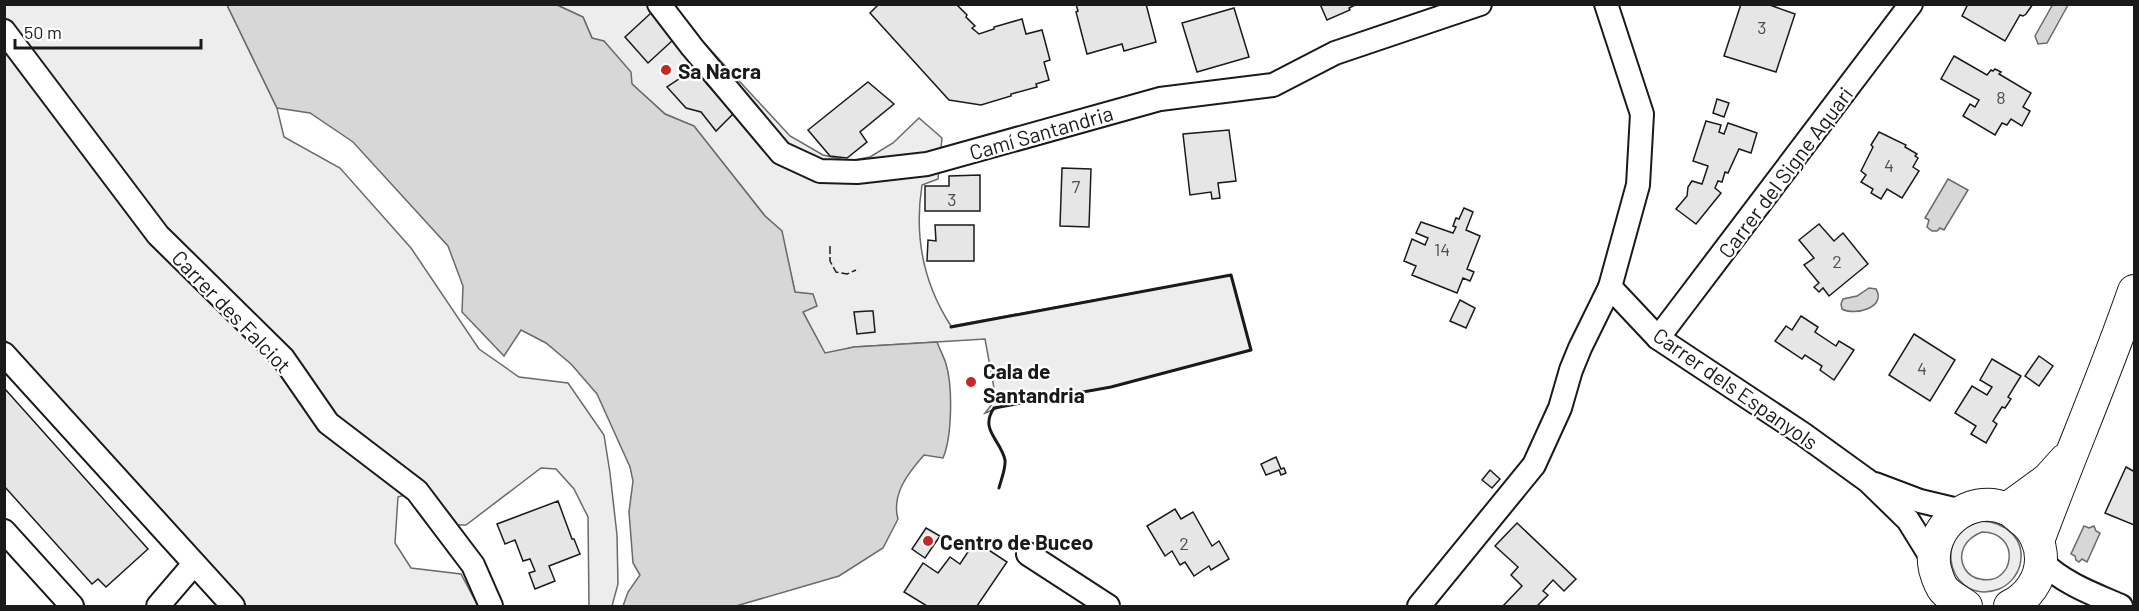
<svg xmlns="http://www.w3.org/2000/svg" width="2139" height="611" font-family="Barlow,sans-serif">
	<style>
		.green { fill: #ededed; stroke: #6a6a6a; stroke-width: 1.5; fill-rule: evenodd }
		.water { fill: #d7d7d7; stroke: #6a6a6a; stroke-width: 1.5 }
		.building { fill: #e6e6e6; stroke: #1a1a1a; stroke-width: 1.5 }
		.lines { fill: none; stroke-linecap: round; stroke-linejoin: round }
		.street-casing { stroke: #1a1a1a; stroke-width: 26 }
		.secondary-casing { stroke: #1a1a1a; stroke-width: 34 }
		.street { stroke: #fff; stroke-width: 22 }
		.secondary { stroke: #fff; stroke-width: 32 }
		.fence { stroke: #1a1a1a; stroke-width: 1.5; stroke-dasharray: 8 3; stroke-linecap: butt }
		.wall { stroke: #1a1a1a; stroke-width: 3 }
		.poi-dot { fill: #c62828; stroke: #fff; stroke-width: 2 }
		.labels { text-anchor: middle; dominant-baseline: central; stroke-width: 4.5; stroke-linejoin: round; paint-order: stroke }
		.number-label { font-size: 18px; fill: #4d4d4d }
		.poi-label { font-size: 21px; font-weight: bold; fill: #1a1a1a; stroke: #fff; text-anchor: start }
		.street-label { font-size: 21px; fill: #1a1a1a; stroke: #fff }
	</style>
	<rect width="100%" height="100%" fill="#fff"/>
	<g class="green">
		<path d="M4 5H227L277 108 284 137 340 168 411 248 479 349 519 377 568 383 604 435 610 473 617 535 618 584 612 606H589L588 517 574 489 556 469 541 468 466 525H453L424 489 398 497 395 543 411 568 461 574 478 606H247L237 599 194 549 5 340Z"/>
		<path d="M557 5H673L671 7 790 136 823 155 849 161 870 157 893 143 919 118 942 138 938 179 922 185C914 236 923 283 951 326L1231 275 1251 350 1111 387 1006 405 985 413 996 399 985 339 854 347 825 354 803 312 795 292 781 231 765 216 694 126 665 114 632 84 592 38 583 17Z"/>
		<path d="M1981 521C2006 522 2026 539 2020 565 2017 576 2009 585 1999 589 1953 607 1927 536 1981 521ZM1982 532C2022 532 2015 587 1980 579 1974 578 1968 574 1965 569 1956 553 1966 538 1982 532Z"/>
	</g>
	<g class="water">
		<path d="M2053 4 2068 5 2047 43 2038 44 2035 36Z"/>
		<path d="M557 5 583 17 592 38 604 41 631 72 632 84 665 114 694 126 765 216 782 231 795 292 813 294 817 306 803 312 825 353 854 347 937 342C940 350 944 357 946 364 953 387 952 437 943 458L924 455C909 472 891 494 898 519L883 548 839 576 736 606H623L628 592 640 575 633 563 629 512 633 481 630 467 597 394 571 364 546 343 521 330 504 356 462 312 463 286 448 246 353 142 310 113 277 108 227 5Z"/>
		<path d="M1948 179 1968 190 1944 230 1940 228 1937 231H1932L1927 227 1929 220 1925 218Z"/>
		<path d="M1869 288 1876 289C1887 308 1854 316 1842 309L1841 304 1843 299 1857 296Z"/>
		<path d="M2084 526 2089 528 2094 526 2096 531 2100 533 2087 562 2082 559 2079 562 2076 560 2075 556 2071 554Z"/>
	</g>
	<g class="building">
		<path d="M879 4H956L967 15 966 17 975 26 972 28 979 34 994 29V27L1022 19 1026 34 1042 30 1050 60 1044 62 1049 80 1036 84 1037 87 1011 94V96L981 105 949 100 870 13Z"/>
		<path d="M1076 4H1146L1156 42 1124 51 1122 44 1087 54 1076 12 1078 11Z"/>
		<path d="M1320 4H1357L1349 8 1350 10 1327 20Z"/>
		<path d="M1741 4H1767L1795 14 1776 72 1724 56Z"/>
		<path d="M1968 4H2033L2026 14 2023 16 2020 15 2005 41 1962 16Z"/>
		<path d="M1234 8 1249 57 1197 72 1182 23Z"/>
		<path d="M651 13 673 40 648 63 625 37Z"/>
		<path d="M1954 56 1987 75 1991 70 1993 71 1995 69 2001 72 1999 74 2031 93 2023 107 2030 111 2022 126 2011 119 2007 125 2002 123 1995 135 1963 116 1970 104 1975 107 1979 100 1941 79Z"/>
		<path d="M694 69 733 114 716 131 701 112 686 108 667 87Z"/>
		<path d="M868 82 894 104 860 132 867 142 847 158 830 156 808 130Z"/>
		<path d="M1717 99 1729 103 1724 117 1713 113Z"/>
		<path d="M1706 121 1721 125 1719 132 1724 134 1728 123 1757 133 1751 153 1739 149 1728 173 1725 172 1722 182 1718 181 1715 188 1721 193 1696 224 1676 209 1687 196 1688 187 1692 181 1702 184 1708 166 1693 161Z"/>
		<path d="M1229 130 1236 181 1218 183 1220 198 1212 199 1211 192 1190 195 1183 134Z"/>
		<path d="M1879 132 1906 145 1905 147 1917 154 1915 156 1918 158 1913 167 1919 171 1902 198 1887 189 1881 199 1871 193 1873 189 1861 182 1866 175 1861 171 1873 147 1871 145Z"/>
		<path d="M1062 168 1091 169 1089 227 1060 226Z"/>
		<path d="M980 175V211H925V186H949V176Z"/>
		<path d="M1464 208 1473 212 1466 230 1480 236 1467 269 1474 272 1470 281 1463 278 1457 293 1412 275 1416 266 1404 261 1412 239 1425 245 1428 238 1416 233 1421 222 1453 233 1456 227 1453 226 1456 218 1459 219Z"/>
		<path d="M1819 224 1834 241 1843 233 1868 264 1829 296 1823 288 1819 292 1814 287 1819 283 1804 265 1814 258 1799 240Z"/>
		<path d="M935 225H974V261H927L928 240 936 241Z"/>
		<path d="M1460 300 1475 308 1466 328 1450 321Z"/>
		<path d="M869 311H873L875 332 857 334 854 312Z"/>
		<path d="M1801 316 1818 327 1815 332 1836 346 1839 341 1854 350 1834 380 1820 370 1822 366 1805 355 1802 359 1775 341 1786 326 1792 330Z"/>
		<path d="M1914 334 1955 360 1930 401 1889 375Z"/>
		<path d="M2039 356 2053 366 2039 386 2025 376Z"/>
		<path d="M1992 359 2021 376 2008 397 2011 399 2005 408 2002 407 1993 421 1997 424 1986 443 1971 434 1976 426 1955 413 1972 386 1987 395 1992 387 1980 380Z"/>
		<path d="M5 389 148 549 106 587 98 579 92 584 4 486Z"/>
		<path d="M1276 457 1281 469 1284 468 1286 473 1281 475 1279 470 1266 475 1261 464Z"/>
		<path d="M2126 467 2133 471 2134 469V525L2105 513Z"/>
		<path d="M1490 470 1500 479 1492 488 1482 480Z"/>
		<path d="M558 501 572 539H574L580 554 549 566 555 581 535 589 529 573 535 571 530 559 523 561 515 540 505 544 497 524Z"/>
		<path d="M1175 509 1181 519 1193 512 1212 546 1219 541 1229 559 1211 570 1209 566 1194 576 1185 562 1180 565 1172 551 1165 556 1147 526Z"/>
		<path d="M1517 523 1576 579 1564 591 1553 580 1543 591 1548 595 1537 606H1503L1522 586 1511 575 1518 567 1495 546Z"/>
		<path d="M926 528 940 536 925 558 912 549Z"/>
		<path d="M975 541 1007 562 977 606H927L904 592 923 563 938 573 950 557 960 564Z"/>
	</g>
	<g class="lines">
		<defs>
			<g id="street">
				<path d="M659 4 692 47 781 153 820 171 857 172 927 164 1160 99 1273 85 1335 53 1480 4"/>
				<path d="M4 31 158 235 283 358 328 423 417 491 473 565 491 606"/>
				<path d="M1610 287 1658 338 1803 434 1868 481 1908 520 1934 562"/>
				<path d="M1658 338 1911 4"/>
				<path d="M4 354 233 606"/>
				<path d="M1875 484 1920 501 1962 511"/>
				<path d="M4 531 72 606"/>
				<path d="M1028 554 1108 606"/>
				<path d="M2041 561C2063 583 2093 594 2121 606"/>
				<path d="M158 606 194 564"/>
				<path d="M1419 606 1534 465 1560 408 1571 370 1580 348 1610 287 1638 185 1642 114 1606 4"/>
			</g>
			<g id="secondary">
				<path d="M2007 509 2048 479 2065 460"/>
				<path d="M2038 541C2069 457 2105 375 2134 291"/>
				<path d="M1966 606C1959 601 1949 596 1944 590 1939 584 1937 576 1935 569 1926 529 1969 492 2007 509 2012 511 2017 516 2022 520 2034 529 2041 544 2041 559 2041 580 2027 598 2010 606"/>
			</g>
		</defs>
		<use href="#street" class="street-casing"/>
		<use href="#secondary" class="secondary-casing"/>
		<use href="#street" class="street"/>
		<use href="#secondary" class="secondary"/>
		<path class="fence" d="M830 246V261L836 272 847 274 856 270"/>
		<path class="wall" d="M951 327 1231 275 1251 350 1111 387 994 408C979 430 1001 440 1005 460 1006 468 1001 480 999 488"/>
	</g>
	<g class="poi-dot">
		<circle cx="666" cy="70" r="6"/>
		<circle cx="971" cy="382" r="6"/>
		<circle cx="928" cy="541" r="6"/>
	</g>
	<g class="labels">
		<g class="number-label">
			<text x="1762" y="27">3</text>
			<text x="2001" y="97">8</text>
			<text x="1889" y="165">4</text>
			<text x="1076" y="186">7</text>
			<text x="952" y="199">3</text>
			<text x="1442" y="249">14</text>
			<text x="1837" y="261">2</text>
			<text x="1922" y="368">4</text>
			<text x="1184" y="543">2</text>
		</g>
		<g class="poi-label">
			<text x="678" y="70">Sa Nacra</text>
			<text x="983" y="370">Cala de<tspan x="983" dy="24">Santandria</tspan></text>
			<text x="940" y="541">Centro de Buceo</text>
		</g>
		<g class="street-label">
			<text transform="translate(1041 132) rotate(-16)">Camí Santandria</text>
			<text transform="translate(1785 172) rotate(-53)">Carrer del Signe Aquari</text>
			<text transform="translate(232 311) rotate(46)">Carrer des Falciot</text>
			<text transform="translate(1736 388) rotate(35)">Carrer dels Espanyols</text>
		</g>
	</g>
	<rect width="2139" height="611" fill="none" stroke="#1a1a1a" stroke-width="12"/>
	<path d="M15 39v9h186v-9" fill="none" stroke="#1a1a1a" stroke-width="3"/>
	<text x="24" y="39" font-size="18" fill="#1a1a1a" stroke="#ffffff" stroke-width="4.5" paint-order="stroke">50 m</text>
</svg>
